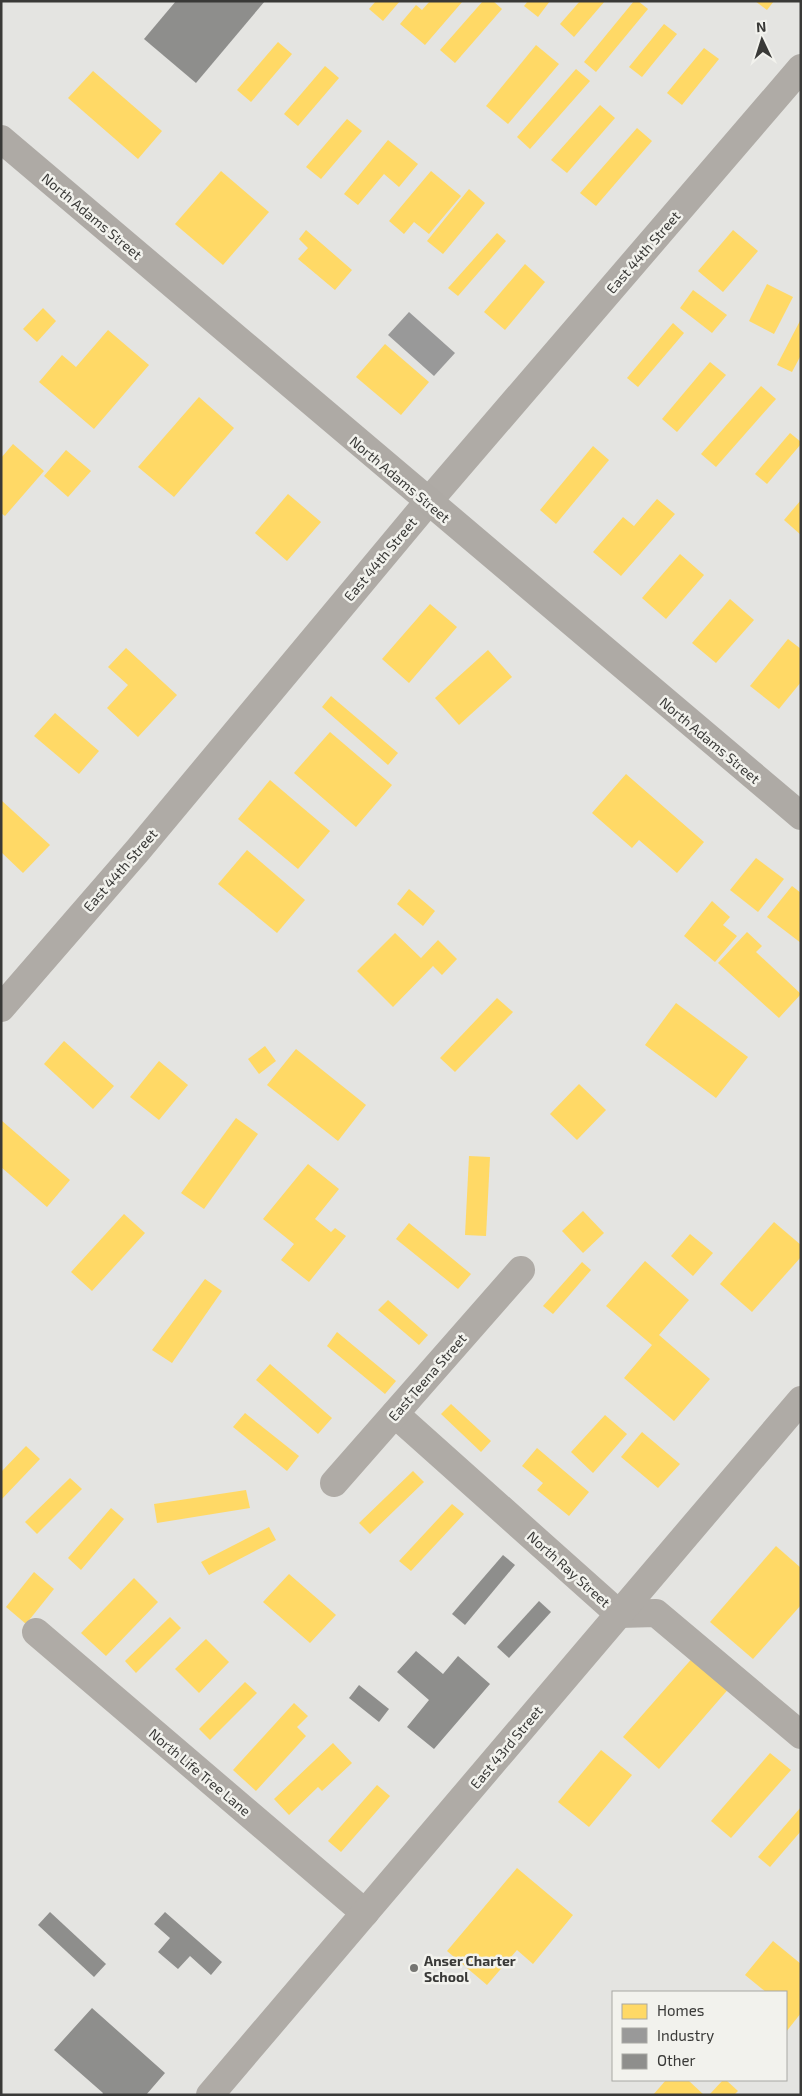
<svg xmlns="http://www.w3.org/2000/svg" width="802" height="2096" font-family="'Exo 2',sans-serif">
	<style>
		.homes { fill: #ffd966 }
		.industry { fill: #999 }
		.building { fill: #8e8e8c }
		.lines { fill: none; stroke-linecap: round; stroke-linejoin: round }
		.street { stroke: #afaba6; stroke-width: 28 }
		.secondary { stroke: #aeaaa5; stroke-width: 28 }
		.poi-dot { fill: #757572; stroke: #f2f2ed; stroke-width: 2 }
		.labels { text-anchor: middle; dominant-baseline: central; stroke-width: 5; stroke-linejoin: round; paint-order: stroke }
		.street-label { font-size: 14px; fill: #393937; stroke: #f2f2ed }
		.poi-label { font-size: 14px; font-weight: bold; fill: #393937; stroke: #f2f2ed; text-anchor: start }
	</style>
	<rect width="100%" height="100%" fill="#e4e4e1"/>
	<g class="homes">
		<path d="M376 1H400L383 21 369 9Z"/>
		<path d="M430 1H463L425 45 400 24 416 5 422 10Z"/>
		<path d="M483 1H493L502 9 455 63 440 50Z"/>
		<path d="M528 1H550L538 17 524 6Z"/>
		<path d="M580 1H605L574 37 560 24Z"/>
		<path d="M634 1H638L648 9 596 72 584 62Z"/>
		<path d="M755 1H774L767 10Z"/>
		<path d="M664 24 677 34 642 77 629 67Z"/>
		<path d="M278 42 292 54 251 102 237 90Z"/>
		<path d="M536 45 559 64 508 124 486 106Z"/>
		<path d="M704 48 719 59 682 105 667 93Z"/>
		<path d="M325 66 339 78 298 126 284 114Z"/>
		<path d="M576 69 590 81 530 149 517 137Z"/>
		<path d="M93 71 162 131 138 159 68 98Z"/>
		<path d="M600 105 615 118 567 173 551 160Z"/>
		<path d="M347 119 362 131 321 179 306 167Z"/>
		<path d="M637 128 652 141 596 206 580 193Z"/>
		<path d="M388 140 418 164 399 187 384 174 358 205 344 194Z"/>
		<path d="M221 171 269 212 223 265 175 224Z"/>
		<path d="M431 171 461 196 429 234 414 222 404 234 389 221Z"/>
		<path d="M469 189 485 203 443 254 427 241Z"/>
		<path d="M306 230 352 270 335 290 298 259 308 248 299 239Z"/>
		<path d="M733 230 758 251 723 292 698 271Z"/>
		<path d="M497 233 506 241 458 296 448 288Z"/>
		<path d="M525 264 545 282 505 330 484 312Z"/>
		<path d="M767 284 793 297 774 334 749 321Z"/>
		<path d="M693 290 727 315 712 333 680 308Z"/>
		<path d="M43 308 56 321 37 342 23 329Z"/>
		<path d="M801 319V355L792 372 777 365Z"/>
		<path d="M673 323 684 333 638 387 627 378Z"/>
		<path d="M108 330 149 365 94 429 39 382 62 355 76 367Z"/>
		<path d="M385 344 429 382 401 415 356 377Z"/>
		<path d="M710 362 726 375 677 432 662 419Z"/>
		<path d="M761 386 776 399 716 467 701 454Z"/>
		<path d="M199 397 234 428 174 497 138 467Z"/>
		<path d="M790 433 801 442V444L767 484 755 474Z"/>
		<path d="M13 444 44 471 5 516 1 513V458Z"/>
		<path d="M593 446 609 460 556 524 540 510Z"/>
		<path d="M66 450 91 471 68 497 44 476Z"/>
		<path d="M288 494 321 522 287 561 255 533Z"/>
		<path d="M657 499 675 514 621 576 593 552 623 517 634 526Z"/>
		<path d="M801 500V535L784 520Z"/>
		<path d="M680 554 704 575 666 619 642 598Z"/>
		<path d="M730 599 754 620 716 663 692 643Z"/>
		<path d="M430 604 457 627 409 683 382 659Z"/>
		<path d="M788 639 801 649V682L779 709 750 686Z"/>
		<path d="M126 648 177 695 138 737 107 708 128 685 108 667Z"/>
		<path d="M488 650 512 677 459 725 435 698Z"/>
		<path d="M331 696 398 753 388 765 322 707Z"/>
		<path d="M55 713 99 751 79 774 34 736Z"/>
		<path d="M330 732 392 785 356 827 294 773Z"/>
		<path d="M626 774 704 842 677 873 639 840 632 848 592 813Z"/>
		<path d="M270 780 330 831 298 869 238 819Z"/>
		<path d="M1 800 50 845 23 873 1 852Z"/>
		<path d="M247 850 305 900 277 933 218 884Z"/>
		<path d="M756 858 784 879 758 912 730 890Z"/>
		<path d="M792 886 801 893V943L767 917Z"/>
		<path d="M409 889 435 911 423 926 397 904Z"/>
		<path d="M712 901 730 917 723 925 737 936 715 962 684 936Z"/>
		<path d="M747 932 762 946 756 952 801 994 779 1018 718 963Z"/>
		<path d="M395 933 421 958 438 940 457 959 442 975 433 966 393 1007 357 971Z"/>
		<path d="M497 998 513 1012 455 1072 440 1058Z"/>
		<path d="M676 1003 748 1057 716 1098 645 1045Z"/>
		<path d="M64 1041 114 1086 93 1109 44 1064Z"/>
		<path d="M265 1046 276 1061 259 1074 248 1059Z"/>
		<path d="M296 1049 366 1105 338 1141 267 1085Z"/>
		<path d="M159 1061 188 1085 159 1120 130 1097Z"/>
		<path d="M579 1084 606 1110 577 1140 550 1114Z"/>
		<path d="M236 1118 258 1134 204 1209 181 1193Z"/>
		<path d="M1 1120 70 1180 47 1207 1 1167Z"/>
		<path d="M469 1156 490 1157 486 1236 465 1235Z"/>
		<path d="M308 1164 339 1189 315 1219 331 1232 335 1228 346 1236 309 1282 281 1260 294 1244 263 1219Z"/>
		<path d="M583 1211 604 1233 583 1253 562 1231Z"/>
		<path d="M124 1214 145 1233 92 1291 71 1272Z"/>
		<path d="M774 1222 801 1245V1257L752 1312 720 1284Z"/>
		<path d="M409 1223 471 1274 458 1289 396 1239Z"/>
		<path d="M690 1234 713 1253 693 1276 671 1256Z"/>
		<path d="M645 1261 689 1300 659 1335 710 1379 674 1421 624 1378 652 1345 606 1306Z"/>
		<path d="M582 1262 591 1270 553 1314 543 1306Z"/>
		<path d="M205 1279 222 1291 172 1363 152 1350Z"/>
		<path d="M388 1300 428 1335 419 1345 378 1310Z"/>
		<path d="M337 1332 396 1381 385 1394 327 1346Z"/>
		<path d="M270 1364 332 1418 318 1434 256 1380Z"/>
		<path d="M451 1404 491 1441 481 1452 441 1414Z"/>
		<path d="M245 1413 299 1456 287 1471 233 1427Z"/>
		<path d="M605 1415 627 1434 593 1473 571 1452Z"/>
		<path d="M642 1432 680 1464 658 1488 621 1457Z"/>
		<path d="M26 1446 40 1459 1 1500V1472Z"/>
		<path d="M537 1448 589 1492 569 1516 537 1490 543 1483 522 1466Z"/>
		<path d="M413 1471 424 1482 370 1534 359 1523Z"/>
		<path d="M70 1478 82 1489 37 1534 25 1522Z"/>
		<path d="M246 1490 250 1508 157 1523 154 1504Z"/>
		<path d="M452 1504 464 1514 411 1571 399 1561Z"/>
		<path d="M111 1508 124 1519 81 1570 68 1558Z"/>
		<path d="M269 1527 276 1540 209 1575 201 1562Z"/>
		<path d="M776 1546 801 1568V1605L753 1659 710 1622Z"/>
		<path d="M34 1572 54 1589 26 1624 6 1607Z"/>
		<path d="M289 1574 336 1615 310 1643 263 1602Z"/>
		<path d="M134 1578 158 1602 106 1656 81 1633Z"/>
		<path d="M170 1617 181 1628 136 1673 125 1661Z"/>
		<path d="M206 1639 229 1662 199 1693 175 1669Z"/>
		<path d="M695 1655 731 1686 659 1769 623 1737Z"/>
		<path d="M245 1682 257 1693 210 1740 199 1729Z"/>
		<path d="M294 1703 308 1716 297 1727 306 1736 256 1791 233 1770Z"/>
		<path d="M333 1743 352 1763 322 1791 318 1787 289 1815 274 1799Z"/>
		<path d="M601 1750 632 1775 589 1827 558 1802Z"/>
		<path d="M770 1753 791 1770 731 1838 711 1821Z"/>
		<path d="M377 1785 390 1796 341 1852 328 1841Z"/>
		<path d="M801 1807V1831L770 1867 758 1857Z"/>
		<path d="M517 1868 573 1915 533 1964 517 1950 487 1985 447 1951Z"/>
		<path d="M773 1941 801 1964V2013L786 2032V1992H766L745 1975Z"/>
		<path d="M666 2080H688L704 2095H653Z"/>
		<path d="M723 2080H726L738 2091 734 2095H709Z"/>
	</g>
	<path class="industry" d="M409 312 455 353 434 376 388 335Z"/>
	<g class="building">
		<path d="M176 1H265L196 83 144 39Z"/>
		<path d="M503 1555 515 1565 465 1625 452 1614Z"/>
		<path d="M539 1601 551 1612 509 1658 497 1647Z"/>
		<path d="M416 1651 443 1674 458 1656 490 1684 434 1749 407 1727 429 1700 397 1672Z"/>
		<path d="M359 1685 389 1709 379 1722 349 1698Z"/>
		<path d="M50 1912 106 1964 94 1977 38 1925Z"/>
		<path d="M165 1912 222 1962 211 1975 190 1956 178 1969 158 1952 170 1938 154 1924Z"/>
		<path d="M92 2008 165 2073 146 2095H102L103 2093 54 2050Z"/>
	</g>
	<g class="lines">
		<g class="street">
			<path d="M1 1008 138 850 428 502 801 68"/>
			<path d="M395 1414 619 1614 656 1613 801 1735"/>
			<path d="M334 1483 521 1270"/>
			<path d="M36 1632 365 1913"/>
			<path d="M210 2095 801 1400"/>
		</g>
		<path class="secondary" d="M1 139 801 816"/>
	</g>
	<circle class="poi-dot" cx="414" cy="1968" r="5"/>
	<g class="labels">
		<g class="street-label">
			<text transform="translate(92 216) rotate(40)">North Adams Street</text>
			<text transform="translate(643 252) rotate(-49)">East 44th Street</text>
			<text transform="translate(400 479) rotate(40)">North Adams Street</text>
			<text transform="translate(380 559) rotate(-50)">East 44th Street</text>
			<text transform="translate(710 740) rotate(40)">North Adams Street</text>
			<text transform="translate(120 870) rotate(-49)">East 44th Street</text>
			<text transform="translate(427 1377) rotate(-49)">East Teena Street</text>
			<text transform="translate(569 1569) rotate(42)">North Ray Street</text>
			<text transform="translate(506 1747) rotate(-50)">East 43rd Street</text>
			<text transform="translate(200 1772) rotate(40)">North Life Tree Lane</text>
		</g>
		<g class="poi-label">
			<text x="424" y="1960">Anser Charter<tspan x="424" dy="16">School</tspan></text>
		</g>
	</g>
	<rect width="802" height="2096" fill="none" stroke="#393937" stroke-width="5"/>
	<rect x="612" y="1991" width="175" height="90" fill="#f2f2ed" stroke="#a8a8a4"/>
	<rect x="622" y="2004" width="25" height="15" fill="#ffd966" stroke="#a8a8a4"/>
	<text x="657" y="2016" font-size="15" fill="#393937">Homes</text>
	<rect x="622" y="2028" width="25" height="15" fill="#999999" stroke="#a8a8a4"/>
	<text x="657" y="2041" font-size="15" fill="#393937">Industry</text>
	<rect x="622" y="2054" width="25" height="15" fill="#8e8e8c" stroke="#a8a8a4"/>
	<text x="657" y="2066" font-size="15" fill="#393937">Other</text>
	<g transform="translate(762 40) rotate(356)" stroke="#f2f2ed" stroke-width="4" paint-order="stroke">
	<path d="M0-4L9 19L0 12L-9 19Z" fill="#393937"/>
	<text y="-8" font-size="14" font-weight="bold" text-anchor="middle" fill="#393937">N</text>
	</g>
</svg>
